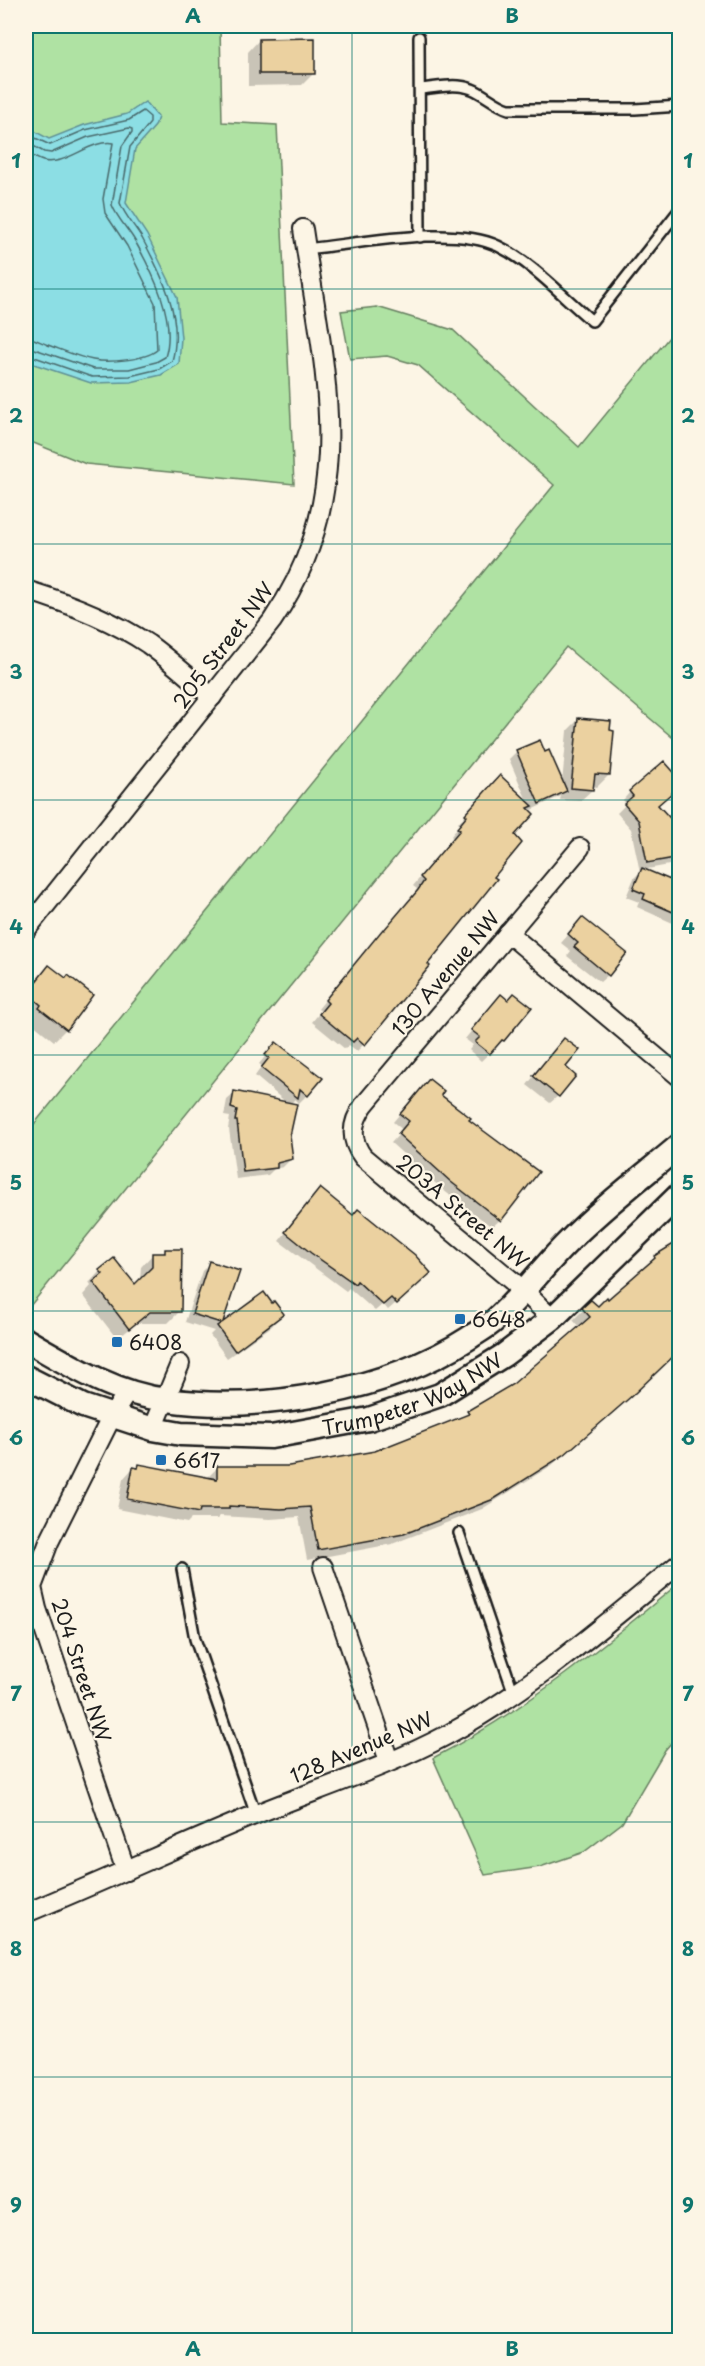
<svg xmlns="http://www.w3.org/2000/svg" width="705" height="2366" font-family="'Playpen Sans',sans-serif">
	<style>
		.green { fill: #afe2a3; stroke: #667f60; stroke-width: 1.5 }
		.water { fill: #8cdee4; stroke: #5f9094; stroke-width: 1.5 }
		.shadow { fill: #0003 }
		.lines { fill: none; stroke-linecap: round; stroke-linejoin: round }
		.shore { stroke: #496a6c; stroke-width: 1.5 }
		.building { fill: #ebd1a0; stroke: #1c1c1c; stroke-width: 1.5 }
		.service-casing { stroke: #1c1c1c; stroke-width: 14 }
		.minor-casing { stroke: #1c1c1c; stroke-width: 22 }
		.tertiary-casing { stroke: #1c1c1c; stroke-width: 27 }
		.service { stroke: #fcf5e5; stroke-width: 9 }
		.minor { stroke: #fcf5e5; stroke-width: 18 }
		.tertiary { stroke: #fcf5e5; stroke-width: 22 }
		.grid { fill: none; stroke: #0f766e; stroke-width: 1.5; stroke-opacity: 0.55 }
		.poi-dot { fill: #1f6fb2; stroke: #fcf5e5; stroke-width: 2 }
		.labels { text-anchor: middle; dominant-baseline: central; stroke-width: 4.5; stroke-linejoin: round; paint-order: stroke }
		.street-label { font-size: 20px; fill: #1c1c1c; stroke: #fcf5e5 }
		.poi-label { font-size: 20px; fill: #1c1c1c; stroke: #fcf5e5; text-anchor: start }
		.neatline { fill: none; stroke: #0f766e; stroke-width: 2 }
		.grid-label { font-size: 20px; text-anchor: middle; font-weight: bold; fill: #0f766e }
	</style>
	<rect width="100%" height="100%" fill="#fcf5e5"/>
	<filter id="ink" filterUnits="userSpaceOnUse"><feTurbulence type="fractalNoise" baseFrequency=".0167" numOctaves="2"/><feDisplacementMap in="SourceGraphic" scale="12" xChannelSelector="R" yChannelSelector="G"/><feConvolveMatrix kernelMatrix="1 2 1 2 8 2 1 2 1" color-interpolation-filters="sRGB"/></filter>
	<g filter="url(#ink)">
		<g class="green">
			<path d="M26 26H220L222 122 277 125 294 484 86 464 26 440Z"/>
			<path d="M377 307 453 330 579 447 679 325V743L566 647 26 1311V1134L554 485 418 365 387 356 350 359 341 311Z"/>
			<path d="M679 1583V1734L665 1750 622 1823 584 1852 540 1867 485 1875 433 1758C523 1712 602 1647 679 1583Z"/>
		</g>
		<path class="water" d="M145 102 158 117 155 126 135 149 126 203 147 235 177 297 181 338 179 364 161 375 131 382 91 383 34 364 26 359V123L34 131 49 139 84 125 127 114Z"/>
		<g class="shadow">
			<path d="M259 40 314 73 302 85 248 86V52Z"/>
			<path d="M578 720 609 775 597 787 592 786V790L580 801 560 800 561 796 529 811 364 1044 357 1051 349 1045 345 1049 312 1022 321 1011 318 1009 375 939 411 900 417 889 413 886 453 838 451 836 460 825 458 823 493 785 528 803 509 759 517 751 562 783 567 731Z"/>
			<path d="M630 792 656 806 675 826 680 825V863L642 870 680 886V920L675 924 637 907 639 902 626 897 634 878 640 872 631 829 617 813 626 804 623 800Z"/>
			<path d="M582 919 608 975 600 982 567 956 571 951 561 943Z"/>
			<path d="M49 967 90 995 66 1029 54 1041 28 1020 30 1017 26 1013V994Z"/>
			<path d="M494 1003 503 1040 481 1061 469 1050 473 1045 465 1039Z"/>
			<path d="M557 1047 564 1068 558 1096 550 1103 527 1085Z"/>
			<path d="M269 1052 307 1095 299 1103 295 1099 290 1104 288 1136 291 1159 283 1167 274 1169 268 1175 236 1179 229 1129H228L230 1117 224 1116 227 1100 235 1093 288 1104 255 1076 262 1066 259 1064Z"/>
			<path d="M421 1089 467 1120 500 1220 492 1227 443 1190 391 1143 403 1130 393 1122Z"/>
			<path d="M320 1190 421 1281 388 1310 383 1304 375 1311 349 1288 346 1291 279 1241Z"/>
			<path d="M680 1239V1348L621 1404 552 1465 482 1509 392 1544 307 1560 299 1517 270 1519 220 1516 217 1519H191L187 1523 117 1509 123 1479 133 1468 136 1469 140 1466 207 1478 218 1467H289L376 1452 463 1418 513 1385 580 1328 573 1320 591 1302 598 1308 608 1301 664 1249Z"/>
			<path d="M166 1250 179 1312 168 1323H137L117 1339 83 1295 91 1286 89 1283 100 1271 135 1286 140 1280 141 1267 152 1255H161Z"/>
			<path d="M210 1263 238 1272 220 1326 272 1305 282 1314 272 1326 227 1358 210 1335 214 1331 185 1322 202 1271Z"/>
		</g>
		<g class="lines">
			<g class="shore">
				<path d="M26 131 31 136 50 145 85 130 129 120 143 111 150 117V123L130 147 120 203C125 216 135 226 142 238 162 275 184 318 172 361L159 369 130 376 92 377 26 354"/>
				<path d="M26 142 44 152 51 153 88 137 129 128 132 129V132L122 146 112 205C117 218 128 229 135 241 153 273 177 320 165 357L156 362 129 369H93L26 346"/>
				<path d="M26 152C31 155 37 159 43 161 65 167 90 139 113 143L103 199 105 213 127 246 155 303 157 350C145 360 109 363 93 360 78 357 62 350 48 345 40 342 34 338 26 337"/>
			</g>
		</g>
		<g class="building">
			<path d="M315 38V74H259V39Z"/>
			<path d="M578 718 611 721 610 730 614 731 610 775 595 774 593 790 571 788Z"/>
			<path d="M540 740 545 752 549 750 567 791 539 804 516 750Z"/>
			<path d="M664 761 680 779V786L658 805 680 829V857L647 863 639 821 624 804 633 796 629 791Z"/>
			<path d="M500 775 533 806 528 808 534 814 515 835 522 843 494 877 497 879 428 964 430 966 365 1045 357 1038 353 1042 319 1014 328 1003 325 1000 383 929 384 930 418 890 424 881 420 877 460 830 457 828 467 816 465 814Z"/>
			<path d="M642 868 680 884V915L643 899 645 894 633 889Z"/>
			<path d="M582 917 627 953 609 976 574 947 578 943 568 934Z"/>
			<path d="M49 965 66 978 68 975 93 995 67 1030 39 1008 41 1005 27 993Z"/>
			<path d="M514 993 532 1007 504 1041 502 1040 490 1054 475 1042 480 1037 471 1030 501 994 508 1000Z"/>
			<path d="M564 1038 580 1050 566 1067 576 1076 559 1097 533 1076Z"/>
			<path d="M276 1042 323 1078 308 1096 300 1089 298 1098 261 1068 269 1058 265 1055Z"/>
			<path d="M429 1079 444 1091 441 1095 471 1118 469 1120 539 1172 501 1221 451 1182 398 1134 409 1121 400 1114Z"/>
			<path d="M234 1091 297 1104 290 1136 293 1159 277 1163V1168L243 1172 237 1121H235L237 1110 231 1108Z"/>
			<path d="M320 1188 353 1215 358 1209 415 1255 431 1273 397 1304 391 1298 383 1305 357 1281 355 1284 311 1253 285 1232Z"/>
			<path d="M680 1240V1350L634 1394 564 1455 494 1499 404 1534 318 1550 310 1507 281 1509 229 1506V1509H200L199 1513 127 1499 133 1467 138 1468 139 1464 217 1479V1466H289L375 1451 469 1414 467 1411 513 1384 590 1317 582 1308 591 1300 598 1306 607 1297 608 1299 655 1258 654 1256Z"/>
			<path d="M165 1249H182L181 1312H150L129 1329 93 1282 103 1274 99 1270 114 1258 135 1284 152 1267V1253H165Z"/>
			<path d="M209 1261 240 1271 223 1322 264 1292 272 1303 274 1301 284 1314 235 1351 217 1326 221 1323 192 1314Z"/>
		</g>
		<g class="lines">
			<defs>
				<g id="service">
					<path d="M419 37 420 237"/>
					<path d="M420 89C436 88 456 82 472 89 485 94 495 105 509 109H635L680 106"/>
					<path d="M306 249C357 244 453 224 498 246 533 263 562 296 592 321L680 209"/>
					<path d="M459 1533 514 1694"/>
					<path d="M182 1569 195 1639 256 1815"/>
				</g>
				<g id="minor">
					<path d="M26 590C68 603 111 619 148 644 170 660 191 679 212 697"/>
					<path d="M26 930 272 621C360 492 324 371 303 229"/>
					<path d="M508 933 680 1077"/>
					<path d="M552 1319 523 1290 363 1157C350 1140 351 1123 364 1105L580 848"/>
					<path d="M153 1429 180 1364"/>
					<path d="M323 1567 389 1761"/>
					<path d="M126 1871 37 1609 32 1587 49 1542 112 1416 128 1391"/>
					<path d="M26 1913C104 1881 181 1845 259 1813 321 1788 387 1767 447 1735 532 1689 605 1624 680 1563"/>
				</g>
				<g id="tertiary">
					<path d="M26 1340C69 1365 116 1394 167 1400 263 1413 387 1391 469 1338 477 1332 488 1327 495 1320 521 1297 542 1268 566 1244 601 1208 642 1177 680 1145"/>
					<path id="s1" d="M26 1377 83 1406 153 1429 181 1434 271 1437 369 1419 440 1395 504 1355 552 1319 680 1194"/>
				</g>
			</defs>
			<use href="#service" class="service-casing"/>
			<use href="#minor" class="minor-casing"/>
			<use href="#tertiary" class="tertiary-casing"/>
			<use href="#service" class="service"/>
			<use href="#minor" class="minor"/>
			<use href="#tertiary" class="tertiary"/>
		</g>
	</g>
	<path class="grid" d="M352 26V2340M26 289H680M26 544H680M26 800H680M26 1055H680M26 1311H680M26 1566H680M26 1822H680M26 2077H680"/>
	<g class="poi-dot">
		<rect x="454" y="1313" width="12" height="12" rx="3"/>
		<rect x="111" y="1336" width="12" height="12" rx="3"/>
		<rect x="155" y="1454" width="12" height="12" rx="3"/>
	</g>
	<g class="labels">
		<g class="street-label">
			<text transform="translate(223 645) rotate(-53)">205 Street NW</text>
			<text transform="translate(445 973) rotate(-50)">130 Avenue NW</text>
			<text transform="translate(463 1211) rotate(40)">203A Street NW</text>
			<text stroke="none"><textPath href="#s1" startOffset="405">Trumpeter Way NW</textPath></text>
			<text transform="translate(82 1670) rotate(72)">204 Street NW</text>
			<text transform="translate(361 1747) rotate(-23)">128 Avenue NW</text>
		</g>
		<g class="poi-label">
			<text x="472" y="1319">6648</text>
			<text x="129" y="1342">6408</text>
			<text x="173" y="1460">6617</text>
		</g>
	</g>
	<rect width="705" height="2366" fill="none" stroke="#fcf5e5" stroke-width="66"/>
	<rect x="33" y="33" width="639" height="2300" class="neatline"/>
	<g class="grid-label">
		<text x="193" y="23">A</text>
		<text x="512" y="23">B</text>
		<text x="16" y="168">1</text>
		<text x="688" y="168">1</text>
		<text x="16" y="423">2</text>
		<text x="688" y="423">2</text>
		<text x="16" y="679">3</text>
		<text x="688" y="679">3</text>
		<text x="16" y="934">4</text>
		<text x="688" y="934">4</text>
		<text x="16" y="1190">5</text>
		<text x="688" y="1190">5</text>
		<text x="16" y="1445">6</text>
		<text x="688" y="1445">6</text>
		<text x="16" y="1701">7</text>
		<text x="688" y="1701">7</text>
		<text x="16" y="1956">8</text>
		<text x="688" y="1956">8</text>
		<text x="16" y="2212">9</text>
		<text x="688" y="2212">9</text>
		<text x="193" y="2356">A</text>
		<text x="512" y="2356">B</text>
	</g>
</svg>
